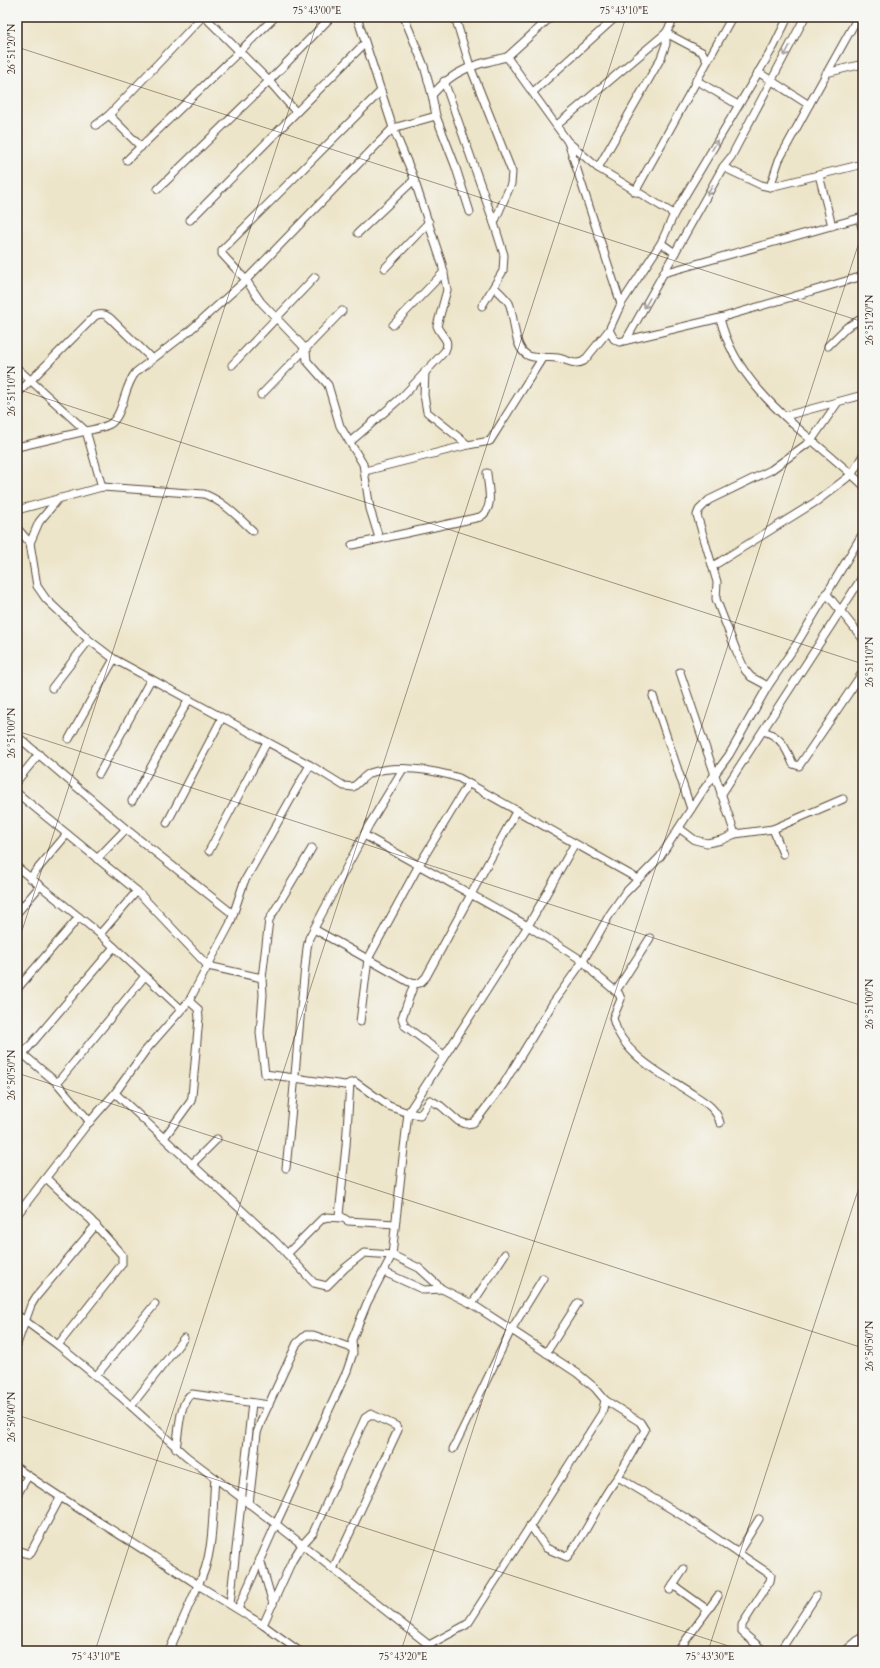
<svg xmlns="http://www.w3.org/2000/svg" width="880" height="1668" font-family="Cardo,serif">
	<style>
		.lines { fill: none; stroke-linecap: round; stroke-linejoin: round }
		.minor-casing { stroke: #564638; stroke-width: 9 }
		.minor { stroke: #fff; stroke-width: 7 }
		.oneway { stroke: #a79f9a }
		.ticks { fill: none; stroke: #3b2a1e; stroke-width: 1; stroke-opacity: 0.45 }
		.neatline { fill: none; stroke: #3b2a1e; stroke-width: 1.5 }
		.ticks-label { font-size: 10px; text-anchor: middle; fill: #3b2a1e }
	</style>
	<rect width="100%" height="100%" fill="#f6f6f2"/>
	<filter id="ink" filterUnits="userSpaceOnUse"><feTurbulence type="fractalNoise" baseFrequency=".025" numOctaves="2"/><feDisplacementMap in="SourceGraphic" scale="8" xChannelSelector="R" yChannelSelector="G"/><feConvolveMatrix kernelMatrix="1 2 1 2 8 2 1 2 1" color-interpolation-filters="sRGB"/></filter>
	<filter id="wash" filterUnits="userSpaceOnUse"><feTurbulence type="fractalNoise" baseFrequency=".012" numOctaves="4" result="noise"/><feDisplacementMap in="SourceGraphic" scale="16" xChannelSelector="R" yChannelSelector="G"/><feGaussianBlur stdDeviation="0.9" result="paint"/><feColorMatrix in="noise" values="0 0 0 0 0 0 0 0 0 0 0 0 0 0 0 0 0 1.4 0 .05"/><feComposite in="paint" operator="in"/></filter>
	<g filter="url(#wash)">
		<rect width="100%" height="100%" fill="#ede5c9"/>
	</g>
	<g filter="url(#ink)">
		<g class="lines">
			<defs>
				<g id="minor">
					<path d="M205 17 269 81 296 112"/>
					<path d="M404 17 424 66 432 95"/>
					<path d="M455 17 470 66 512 172 511 184 494 223"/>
					<path d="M788 17 774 46 674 214 661 243 621 304 609 330 614 339 619 342 720 318C738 393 811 435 863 485"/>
					<path d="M507 57 551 17"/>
					<path d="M758 72 809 105 779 160 770 187"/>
					<path d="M826 73 863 64"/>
					<path d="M696 80 738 105"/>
					<path d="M444 81 494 223 504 255 503 271 482 306"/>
					<path d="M533 92 616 17"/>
					<path d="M809 105 858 17"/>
					<path d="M109 115 141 147"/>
					<path d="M436 116 455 165 470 212"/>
					<path d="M96 125 109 115 202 17"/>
					<path d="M557 125 666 33 675 17"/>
					<path d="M568 142 598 168 674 214"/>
					<path d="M127 160 275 17"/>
					<path d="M723 167 761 185 770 187 863 164"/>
					<path d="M598 168 661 58 666 44V33L702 52 707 61"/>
					<path d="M819 175 832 226"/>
					<path d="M158 189 269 81 331 17"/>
					<path d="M635 192 732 17"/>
					<path d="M859 218 863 230"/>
					<path d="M190 220 365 43"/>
					<path d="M358 233 414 180"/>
					<path d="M661 243 675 253"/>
					<path d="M385 268 429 222"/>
					<path d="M664 273 863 217"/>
					<path d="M494 287C499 292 505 297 509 303 515 316 513 347 527 355 535 360 549 356 558 358 568 360 575 366 584 361L609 330"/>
					<path d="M720 318 863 276"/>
					<path d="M393 325 444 272"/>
					<path d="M626 340 723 167 731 157 805 17"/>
					<path d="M828 346 847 327 863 318"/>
					<path d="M232 365 315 277"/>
					<path d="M17 368 86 431"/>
					<path d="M425 371 424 395 427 412 468 445 490 441 543 357"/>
					<path d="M17 394 95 316C101 313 105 314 110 318L152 359"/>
					<path d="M261 395 342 311"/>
					<path d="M785 416 863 395"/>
					<path d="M350 442 402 397 445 351C451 339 441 337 437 326L447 290 442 264 412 173 393 128 357 17"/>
					<path d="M17 447 86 431"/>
					<path d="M365 471 468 445"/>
					<path d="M59 498 39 522 30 543 37 586 46 599 89 640 114 659 310 765 344 786 353 787C359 783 364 776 370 773 395 764 435 770 459 778L638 879"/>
					<path d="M17 510 102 487"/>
					<path d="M17 528 30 543"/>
					<path d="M253 531C238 517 223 501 204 494L102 487 86 431C94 429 103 428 110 424 124 415 123 387 136 372L188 332 246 280 393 128 436 116 432 95C454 69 476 64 507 57L568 142 621 304"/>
					<path d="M379 538 370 509 363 464 340 426 328 385 307 361 306 351 302 345 261 302 246 280 222 254V250L381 91"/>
					<path d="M352 545 480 517C495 508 488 489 487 473"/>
					<path d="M713 566 817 501 852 474 863 455"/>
					<path d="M826 593 863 639"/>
					<path d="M680 672 735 834"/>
					<path d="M768 686 751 677 745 670 736 650 716 599 717 582 697 515 699 510 709 500 771 470 811 441 838 402"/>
					<path d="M52 688 89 640"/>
					<path d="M653 696 691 809"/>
					<path d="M763 731C781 736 786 748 793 764L799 766 863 672"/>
					<path d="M17 736 126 829 233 914"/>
					<path d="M69 739 114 659"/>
					<path d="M99 774 151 679"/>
					<path d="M17 781 39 754"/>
					<path d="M17 793 137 891 208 966 262 978 263 995 260 1033 265 1074 345 1085 355 1082 389 1106 408 1113 528 926 583 961 593 972 619 994 621 999 613 1018C622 1056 664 1075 694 1095 705 1102 717 1109 720 1123"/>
					<path d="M721 795 863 576"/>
					<path d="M132 801 189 699"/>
					<path d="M167 823 222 718"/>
					<path d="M679 828 695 840 707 843 722 840 735 834 773 829 783 854"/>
					<path d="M773 829 843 799"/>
					<path d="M364 835 528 926 574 845"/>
					<path d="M209 851 267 742"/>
					<path d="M97 859 126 829"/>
					<path d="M17 867 100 934 181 1009"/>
					<path d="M30 878 67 834"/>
					<path d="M17 913 40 886"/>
					<path d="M314 929 407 981 414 984 420 983 426 977 517 810"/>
					<path d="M100 934 137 891"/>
					<path d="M262 978 269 920 312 848"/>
					<path d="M414 984 402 1018 405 1026 444 1055"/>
					<path d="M17 989 79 917"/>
					<path d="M616 991 650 938"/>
					<path d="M360 1022 368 959 419 865 468 784"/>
					<path d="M17 1049 57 1083 90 1122"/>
					<path d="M23 1054 114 947"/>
					<path d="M57 1083 145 976"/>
					<path d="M350 1083 346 1146 339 1215 348 1221 395 1224"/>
					<path d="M115 1093 146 1050 189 1001 230 924 244 882 310 765"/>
					<path d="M164 1138 191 1101 192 1096 199 1018 198 1009 189 1001"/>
					<path d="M192 1164 217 1139"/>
					<path d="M286 1168C294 1094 299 1021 307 948L309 938 369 825 403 769"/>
					<path d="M46 1178 91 1220 122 1255V1264L58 1345"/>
					<path d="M17 1215 85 1127 115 1093 276 1242 314 1283 327 1286 345 1268 364 1253 392 1255 419 1268 442 1289 472 1304 577 1373 595 1388 605 1400 602 1413 469 1622 466 1625 429 1645"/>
					<path d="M287 1254 322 1219 327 1217 341 1218"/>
					<path d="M384 1272 424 1290 442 1289"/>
					<path d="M472 1304 505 1254"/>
					<path d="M17 1315 58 1345 120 1396 186 1456 276 1524 238 1609"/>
					<path d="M17 1344 31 1305 36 1297 96 1225"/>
					<path d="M546 1353 578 1303"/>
					<path d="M96 1376 155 1304"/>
					<path d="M605 1400 640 1422 645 1430 618 1477"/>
					<path d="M131 1406 184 1338"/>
					<path d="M176 1448C179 1434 179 1400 192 1394L269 1405"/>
					<path d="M453 1449 511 1330 543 1278"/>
					<path d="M17 1468C76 1509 138 1545 198 1585 215 1556 212 1511 215 1478"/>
					<path d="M17 1495 28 1476"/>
					<path d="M249 1504 257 1433 262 1419 297 1343 306 1335H313L352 1348"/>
					<path d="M530 1525 546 1548 567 1557C588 1533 598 1501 618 1477L686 1518 771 1575 770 1581 742 1625V1632L764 1651"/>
					<path d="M17 1550 28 1554 31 1552 60 1498"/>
					<path d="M738 1553 759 1519"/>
					<path d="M260 1559 273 1604"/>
					<path d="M673 1585 708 1610"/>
					<path d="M670 1590 684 1569"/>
					<path d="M230 1604 252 1403"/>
					<path d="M169 1651 198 1585 263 1625"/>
					<path d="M299 1651 263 1625 292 1561 302 1545 313 1533 365 1418 371 1414 396 1426 398 1430 333 1569"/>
					<path d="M432 1651 429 1645 276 1524 347 1371 353 1353 352 1340 367 1303 392 1255 408 1113 420 1115 430 1100 441 1106 458 1121 466 1124 473 1123 478 1118 503 1085 553 1003 583 961 610 914 624 894 660 857 704 789 729 755 768 686 796 645 863 533"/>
					<path d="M678 1651 718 1596"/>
					<path d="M780 1651 816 1596"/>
					<path d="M845 1651 863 1636"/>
					<path d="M855 1651 862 1639"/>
				</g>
			</defs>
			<use href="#minor" class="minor-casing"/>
			<use href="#minor" class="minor"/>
		</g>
		<defs><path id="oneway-shaft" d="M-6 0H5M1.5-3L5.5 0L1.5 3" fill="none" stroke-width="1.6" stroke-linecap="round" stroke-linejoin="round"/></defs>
		<g class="oneway">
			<use href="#oneway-shaft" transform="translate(787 51) rotate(118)"/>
			<use href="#oneway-shaft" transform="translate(715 145) rotate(-60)"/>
			<use href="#oneway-shaft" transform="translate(710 190) rotate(119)"/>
			<use href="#oneway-shaft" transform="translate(647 303) rotate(119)"/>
		</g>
	</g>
	<path class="ticks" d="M17 47 863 322M17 389 863 664M17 731 863 1006M17 946 319 17M17 1073 863 1348M17 1415 744 1651M95 1651 626 17M401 1651 863 230M708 1651 863 1175"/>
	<rect width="880" height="1668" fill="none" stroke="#f6f6f2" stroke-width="44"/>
	<rect x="22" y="22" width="836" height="1624" class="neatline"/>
	<g class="ticks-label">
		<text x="317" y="14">75°43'00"E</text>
		<text x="624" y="14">75°43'10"E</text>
		<text transform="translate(11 49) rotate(-90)" y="4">26°51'20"N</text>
		<text transform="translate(869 320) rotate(-90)" y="4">26°51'20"N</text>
		<text transform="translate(11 391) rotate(-90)" y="4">26°51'10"N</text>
		<text transform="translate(869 662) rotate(-90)" y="4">26°51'10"N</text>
		<text transform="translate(11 733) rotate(-90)" y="4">26°51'00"N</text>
		<text transform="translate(869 1004) rotate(-90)" y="4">26°51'00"N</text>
		<text transform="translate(11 1075) rotate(-90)" y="4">26°50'50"N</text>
		<text transform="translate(869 1346) rotate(-90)" y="4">26°50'50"N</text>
		<text transform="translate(11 1417) rotate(-90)" y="4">26°50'40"N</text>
		<text x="96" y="1660">75°43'10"E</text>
		<text x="403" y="1660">75°43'20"E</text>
		<text x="710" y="1660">75°43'30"E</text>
	</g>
</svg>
